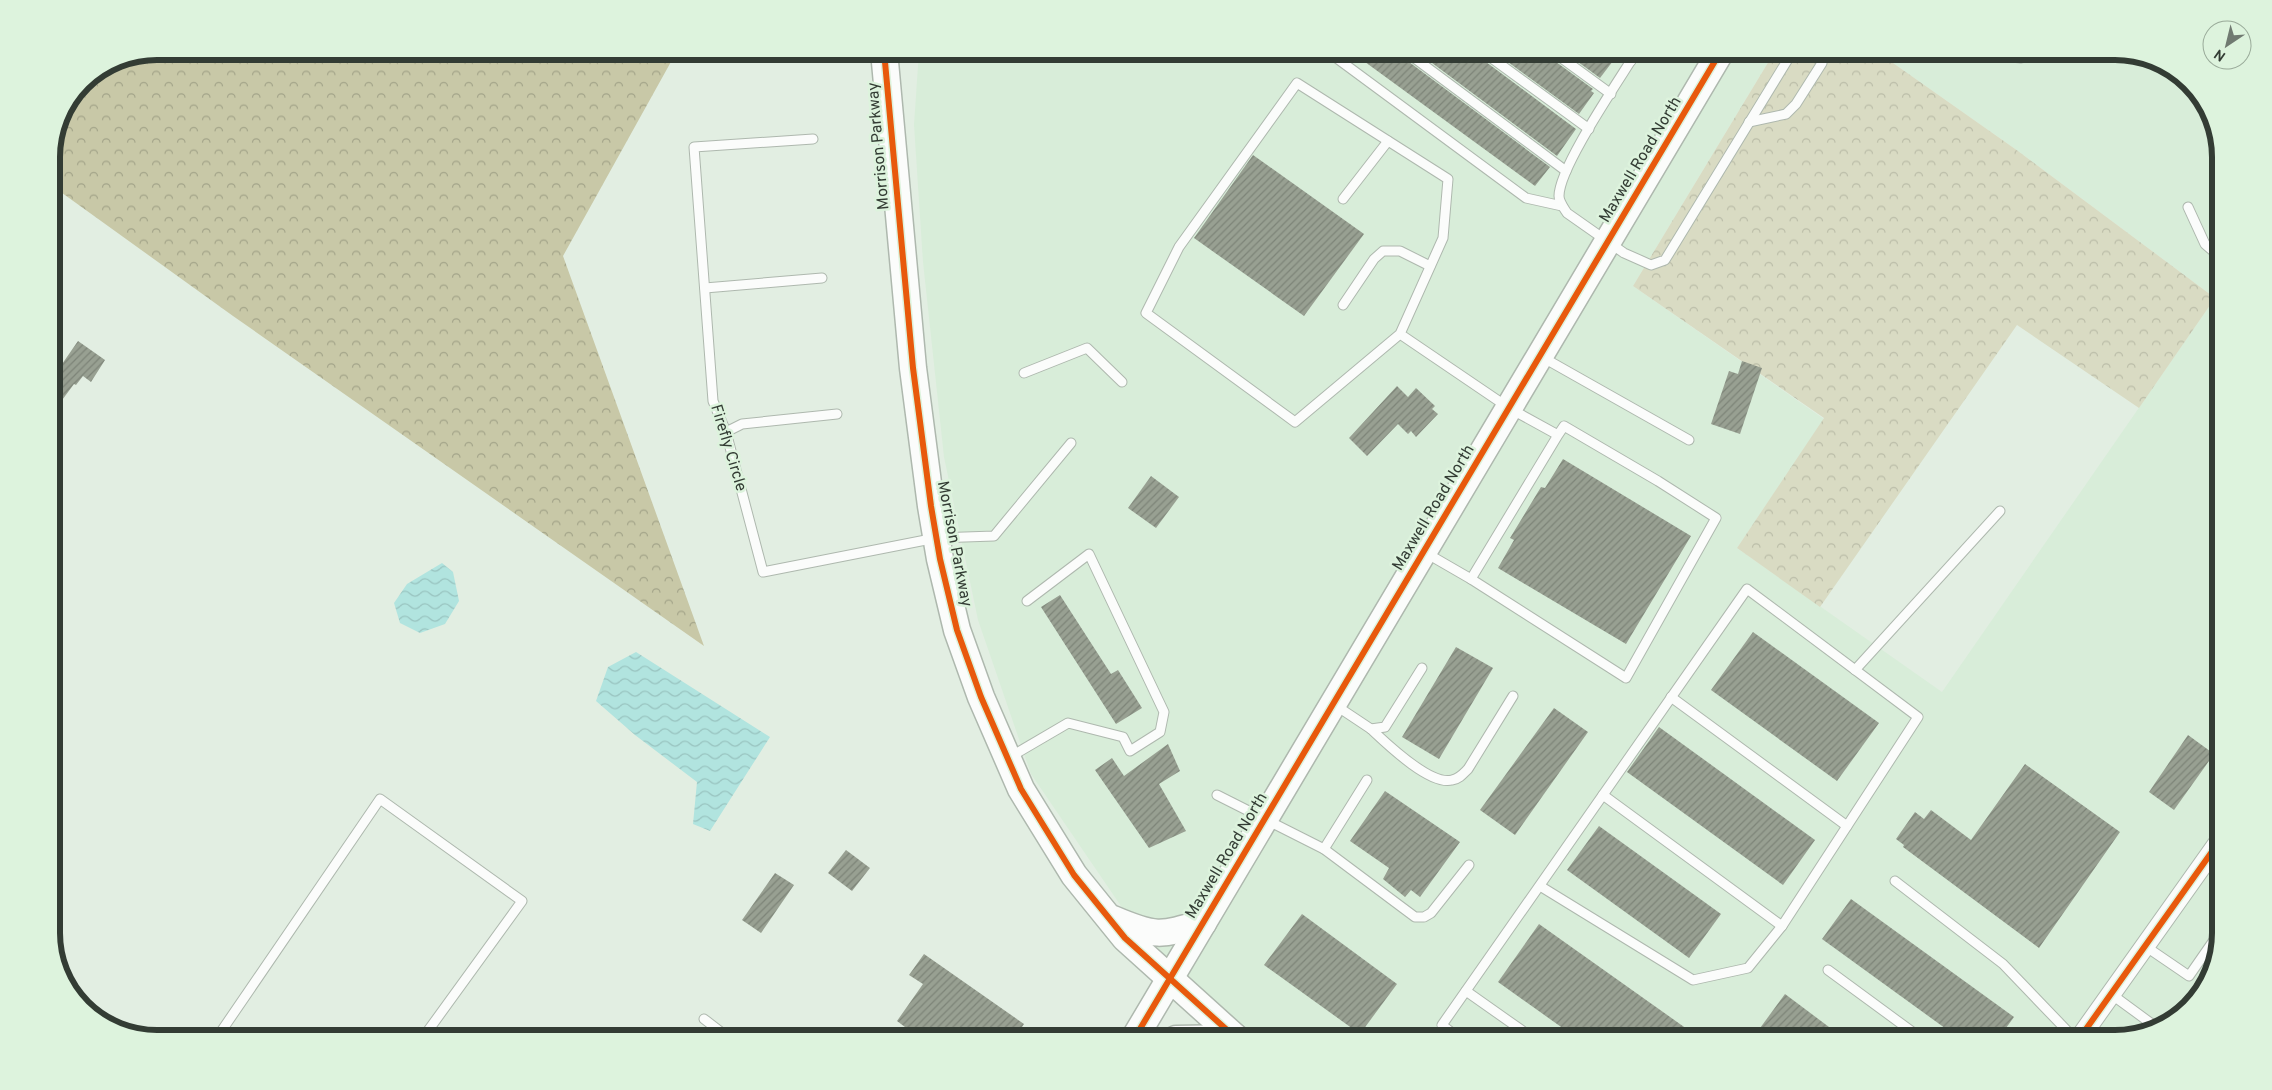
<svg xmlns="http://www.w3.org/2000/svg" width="2272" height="1090" font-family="Overpass,sans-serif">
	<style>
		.built { fill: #d8edd9 }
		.forest { fill: url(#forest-crowns) }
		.park { fill: url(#park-crowns) }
		.water { fill: url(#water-waves) }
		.building { fill: url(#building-hatch) }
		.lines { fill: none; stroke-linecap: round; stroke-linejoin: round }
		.lane-casing { stroke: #aeb8ae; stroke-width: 11 }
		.street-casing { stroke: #aeb8ae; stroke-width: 21 }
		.secondary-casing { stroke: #aeb8ae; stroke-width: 29 }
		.lane { stroke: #fbfcfb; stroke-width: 9 }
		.street { stroke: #fbfcfb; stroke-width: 19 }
		.secondary { stroke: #fbfcfb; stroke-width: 26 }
		.cycleway-casing { stroke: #ddf3dd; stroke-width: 9 }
		.cycleway { stroke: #e8590c; stroke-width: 6 }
		.labels { text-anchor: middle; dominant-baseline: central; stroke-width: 5; stroke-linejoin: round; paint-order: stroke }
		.street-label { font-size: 16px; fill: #333c34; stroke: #ddf3dd }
		.rim { fill: none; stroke: #333c34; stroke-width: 6 }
	</style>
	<defs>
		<pattern id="forest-crowns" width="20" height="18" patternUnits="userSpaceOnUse" patternTransform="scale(1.25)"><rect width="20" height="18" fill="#c8c8a7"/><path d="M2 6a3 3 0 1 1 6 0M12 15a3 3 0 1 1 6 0" fill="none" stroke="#a3a489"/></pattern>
		<pattern id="park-crowns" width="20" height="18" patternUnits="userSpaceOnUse" patternTransform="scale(1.25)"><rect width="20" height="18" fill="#d9dbc3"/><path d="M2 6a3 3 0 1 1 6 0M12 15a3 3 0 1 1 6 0" fill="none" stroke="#bbbda8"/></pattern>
		<pattern id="water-waves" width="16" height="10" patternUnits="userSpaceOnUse" patternTransform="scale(1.25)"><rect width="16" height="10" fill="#b1e4df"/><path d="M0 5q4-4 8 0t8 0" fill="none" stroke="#99c4c0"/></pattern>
		<pattern id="building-hatch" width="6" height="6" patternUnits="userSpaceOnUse" patternTransform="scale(1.25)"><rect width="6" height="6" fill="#98a092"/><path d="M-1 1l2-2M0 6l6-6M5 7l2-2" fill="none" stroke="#7d8478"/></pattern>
	</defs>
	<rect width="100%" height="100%" fill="#e2eee2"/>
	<path class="built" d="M919 51H1775L1633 286 1824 419 1737 548 1942 692 2215 298 2018 151 1876 51H2115L2156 59 2203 98 2221 150V933L2213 974 2174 1021 2115 1039H1240L1170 978 1031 774 978 620 944 457 923 262 914 125Z"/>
	<path class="forest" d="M157 51H664L672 60 563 256 704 646 233 316 51 185V150L59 116 82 82 117 59Z"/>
	<path class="park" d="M1775 51H1876L2018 151 2215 298 2139 408 2017 325 1820 607 1737 548 1824 418 1633 286Z"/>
	<g class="water">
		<path d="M442 563 453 572 459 601 445 624 420 633 400 623 394 603 407 584Z"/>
		<path d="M636 652 770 737 710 831 693 824 697 782 635 735 596 701 608 667Z"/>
	</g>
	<g class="building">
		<path d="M1350 51H1399L1401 56 1550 167 1535 186Z"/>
		<path d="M1416 51H1476L1478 56 1576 129 1557 156Z"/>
		<path d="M1493 51H1546L1548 56 1593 89 1591 91 1594 93 1579 114Z"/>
		<path d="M1563 51H1612L1616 57 1600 78Z"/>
		<path d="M1253 155 1364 234 1304 316 1194 238Z"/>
		<path d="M78 341 105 360 91 382 83 376 76 385 74 384 51 415V380Z"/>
		<path d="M1742 361 1762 368 1740 434 1711 424 1729 371 1738 374Z"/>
		<path d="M1397 386 1408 397 1416 388 1435 406 1432 409 1438 414 1416 437 1411 431 1408 434 1398 424 1367 456 1349 438Z"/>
		<path d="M1563 459 1691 536 1626 644 1498 568 1514 540 1510 538 1541 487 1545 488Z"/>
		<path d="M1151 476 1179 497 1156 528 1128 508Z"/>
		<path d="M1060 595 1111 674 1118 670 1142 708 1116 724 1041 607Z"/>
		<path d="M1753 632 1879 723 1837 781 1711 690Z"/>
		<path d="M1456 647 1493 668 1439 759 1402 737Z"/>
		<path d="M1554 708 1588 732 1515 835 1480 810Z"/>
		<path d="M1659 727 1815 840 1783 885 1627 772Z"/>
		<path d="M2188 735 2214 754 2174 810 2149 792Z"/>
		<path d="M1168 744 1180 771 1159 784 1186 831 1149 848 1095 770 1112 758 1124 776Z"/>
		<path d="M2025 764 2120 832 2039 948 1903 847 1904 845 1896 839 1915 812 1924 819 1931 810 1971 840Z"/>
		<path d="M1385 791 1460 842 1420 897 1411 890 1405 897 1383 879 1389 868 1350 841Z"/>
		<path d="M1599 826 1721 914 1689 958 1567 870Z"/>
		<path d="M846 850 870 868 852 891 828 873Z"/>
		<path d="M775 873 794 885 761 933 742 920Z"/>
		<path d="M1851 899 2014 1017 1998 1039H1960L1822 939Z"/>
		<path d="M1302 914 1397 984 1360 1034 1264 965Z"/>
		<path d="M1539 924 1687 1029 1680 1039H1578L1498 982Z"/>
		<path d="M924 954 1024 1024 1014 1039H921L897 1021 923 984 909 975Z"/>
		<path d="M1785 994 1845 1039H1752Z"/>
	</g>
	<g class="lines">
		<defs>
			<g id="lane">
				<path d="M1327 51 1526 198 1562 206"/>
				<path d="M1405 51 1566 171"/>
				<path d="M1482 51 1589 129"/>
				<path d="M1552 51 1611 94"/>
				<path d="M1618 51 1631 61"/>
				<path d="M1637 51C1620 79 1559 167 1559 196 1559 202 1564 208 1567 213L1624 253 1651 265 1665 260 1793 51"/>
				<path d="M1956 51 2021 58 2025 51"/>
				<path d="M1749 122 1786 114 1796 104 1822 63 1816 51"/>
				<path d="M813 139 694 147 713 401 726 432 763 572 936 538 994 536 1071 443"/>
				<path d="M1343 199 1388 141"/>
				<path d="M2188 207 2205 244 2221 258"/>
				<path d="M705 288 822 278"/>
				<path d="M1343 305 1374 259 1383 251H1400L1430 266"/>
				<path d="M1400 334 1443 238 1448 179 1297 83 1179 247 1146 313 1295 422 1400 334 1509 408 1558 435 1564 426 1658 481 1716 518 1626 678 1471 579 1558 435"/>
				<path d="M1542 357 1689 440"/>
				<path d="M1024 373 1087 348 1122 382"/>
				<path d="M726 432 742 424 837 414"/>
				<path d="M1426 553 1471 579"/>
				<path d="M1855 670 2000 511"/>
				<path d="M1671 697 1847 826"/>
				<path d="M1335 705 1371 729 1385 727 1422 668"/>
				<path d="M1371 729C1386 743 1430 786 1452 780 1459 779 1463 774 1468 769L1513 696"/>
				<path d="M1010 757 1068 723 1123 737 1130 751 1160 732 1164 712 1089 554 1027 601"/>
				<path d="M1217 795 1324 849 1415 917H1424L1431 913 1469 865"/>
				<path d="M1603 795 1782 926"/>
				<path d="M1324 849 1367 780"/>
				<path d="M1895 881 2003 964 2075 1039"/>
				<path d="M2145 946 2189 976 2221 930"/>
				<path d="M1828 970 1922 1039"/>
				<path d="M1466 991 1534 1039"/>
				<path d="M2111 994 2156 1027"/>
				<path d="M704 1019 730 1039"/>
				<path d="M216 1039 380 799 522 901 422 1039"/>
				<path d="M1460 1039 1442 1025 1747 589 1918 717 1782 926 1748 968 1693 980 1540 886"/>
			</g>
			<path id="street" d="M2079 1039 2221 839"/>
			<g id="secondary">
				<path d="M884 51 913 368 931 506 940 559 957 630 981 697 1021 789 1074 875 1125 938 1237 1039"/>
				<path d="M1113 919C1155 937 1160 936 1203 923"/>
				<path d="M1134 1039 1721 51"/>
				<path d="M1176 1039 1236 1038"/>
			</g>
		</defs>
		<use href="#lane" class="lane-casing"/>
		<use href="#street" class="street-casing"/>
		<use href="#secondary" class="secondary-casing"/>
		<use href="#lane" class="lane"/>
		<use href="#street" class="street"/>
		<use href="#secondary" class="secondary"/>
		<defs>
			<g id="cycleway">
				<path d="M884 51 913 368 931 506 940 559 957 630 981 697 1021 789 1074 875 1125 938 1237 1039"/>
				<path d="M1134 1039 1721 51"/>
				<path d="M2079 1039 2221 839"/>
			</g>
		</defs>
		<use href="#cycleway" class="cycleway-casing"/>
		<use href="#cycleway" class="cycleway"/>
	</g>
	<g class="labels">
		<g class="street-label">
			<text transform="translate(879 146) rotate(-95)">Morrison Parkway</text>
			<text transform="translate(1641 160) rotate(-59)">Maxwell Road North</text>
			<text transform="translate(728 448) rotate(73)">Firefly Circle</text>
			<text transform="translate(1434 508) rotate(-59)">Maxwell Road North</text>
			<text transform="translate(954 544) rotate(79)">Morrison Parkway</text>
			<text transform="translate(1227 856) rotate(-59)">Maxwell Road North</text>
		</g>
	</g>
	<path d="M0 0H2272V1090H0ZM157 60H2115A97 97 0 0 1 2212 157V933A97 97 0 0 1 2115 1030H157A97 97 0 0 1 60 933V157A97 97 0 0 1 157 60Z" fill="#ddf3dd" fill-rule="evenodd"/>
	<path class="rim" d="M157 60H2115A97 97 0 0 1 2212 157V933A97 97 0 0 1 2115 1030H157A97 97 0 0 1 60 933V157A97 97 0 0 1 157 60Z"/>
	<g transform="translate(2227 45) rotate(215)"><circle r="24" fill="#ddf3dd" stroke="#99aa99"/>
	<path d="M0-4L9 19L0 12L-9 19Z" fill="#707a71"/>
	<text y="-8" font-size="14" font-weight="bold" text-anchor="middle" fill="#333c34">N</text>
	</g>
</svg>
